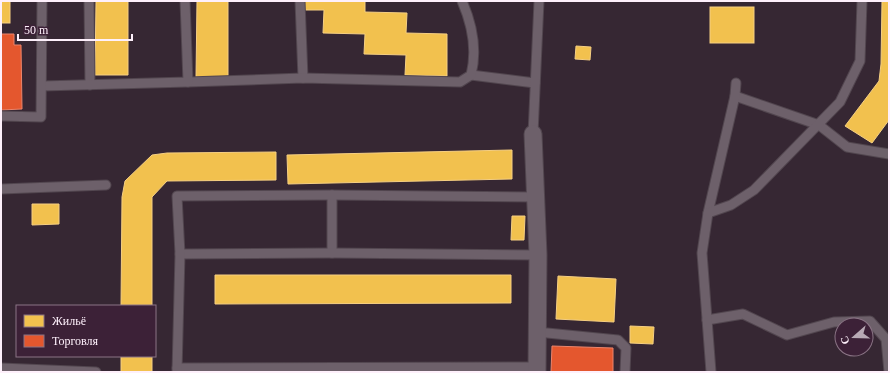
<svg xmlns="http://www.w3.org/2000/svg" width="890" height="373" font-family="'Times New Roman',serif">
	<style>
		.homes { fill: #f2c14e; stroke: #f6cf82 }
		.shops { fill: #e4572e; stroke: #ec856c }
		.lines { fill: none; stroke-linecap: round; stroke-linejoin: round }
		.service-casing { stroke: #52464f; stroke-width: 11 }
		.minor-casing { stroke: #52464f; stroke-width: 19 }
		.service { stroke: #6d606a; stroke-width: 9 }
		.minor { stroke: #6d606a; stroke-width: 17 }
	</style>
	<rect width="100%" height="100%" fill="#362733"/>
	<g class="homes">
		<rect x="1" y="1" width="9" height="22"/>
		<path d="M96 1H128V75H95Z"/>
		<path d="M197 1H228V77H196Z"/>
		<path d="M304 1H365V12L407 13 406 33 447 34V76L405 75 406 55 364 54 365 34 323 33 324 10H304Z"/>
		<path d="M882 1H889V120L872 143 845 126 879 81 881 64Z"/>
		<rect x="710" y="7" width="44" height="36"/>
		<path d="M576 46 591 47 590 60 575 59Z"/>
		<path d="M512 150V179L288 184 287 155Z"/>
		<path d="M276 152V180L167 181 152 197V306H121L122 197 125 181 152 155 167 153Z"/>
		<path d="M32 204H59V224L32 225Z"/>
		<path d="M512 216H525L524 240H511Z"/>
		<path d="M215 275H511V303L215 304Z"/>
		<path d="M558 276 616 279 614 322 556 319Z"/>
		<path d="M630 326 654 327 653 344 630 343Z"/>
		<rect x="121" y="356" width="31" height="16"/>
	</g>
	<g class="shops">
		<path d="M1 34H14V45H21L22 109 1 110Z"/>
		<path d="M552 346 613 348V372H551Z"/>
	</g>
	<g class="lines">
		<defs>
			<g id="service">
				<path d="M89 1 90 85"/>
				<path d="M300 1 303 78"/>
				<path d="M471 75 535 83"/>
				<path d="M188 82 303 78 460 82 471 75C477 51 472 24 462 1"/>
				<path d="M42 86 188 82 185 1"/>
				<path d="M735 96 819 125 847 147 889 154"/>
				<path d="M1 116 41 117 42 1"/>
				<path d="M533 134 539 1"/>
				<path d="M1 189 106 185"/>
				<path d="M708 213 735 96 736 83"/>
				<path d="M332 253V195"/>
				<path d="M180 254 332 253 538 255"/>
				<path d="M707 320 743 314 787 335 834 322 870 321 886 339 889 372"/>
				<path d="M537 332 618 340 626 348 625 372"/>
				<path d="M1 368 96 372"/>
				<path d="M177 368 537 367"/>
				<path d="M177 372 180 254 177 196 332 195 535 197"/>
				<path d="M711 372 702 253 708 213 731 205 754 190 840 102 860 61 862 1"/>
			</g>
			<path id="minor" d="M533 134 538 255 537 372"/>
		</defs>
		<use href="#service" class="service-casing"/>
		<use href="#minor" class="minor-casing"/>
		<use href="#service" class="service"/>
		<use href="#minor" class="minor"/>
	</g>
	<rect width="890" height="373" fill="none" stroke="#fef0fb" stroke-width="4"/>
	<rect x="16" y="305" width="140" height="52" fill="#3c2137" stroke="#8a7485"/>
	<rect x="24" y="315" width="20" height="12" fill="#f2c14e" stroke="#8a7485"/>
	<text x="52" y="325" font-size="12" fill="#fef0fb">Жильё</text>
	<rect x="24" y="335" width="20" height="12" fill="#e4572e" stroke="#8a7485"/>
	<text x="52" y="345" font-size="12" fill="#fef0fb">Торговля</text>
	<g transform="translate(854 337) rotate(250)"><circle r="19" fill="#3c2137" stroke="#8a7485"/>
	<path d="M0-3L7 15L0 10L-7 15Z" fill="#b8aab5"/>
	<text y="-6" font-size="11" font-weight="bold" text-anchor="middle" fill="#fef0fb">С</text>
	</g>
	<path d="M18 34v6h114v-6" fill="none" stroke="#fef0fb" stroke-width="2"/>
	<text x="24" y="34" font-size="12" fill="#fef0fb" stroke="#3c2137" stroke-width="3" paint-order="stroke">50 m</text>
</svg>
